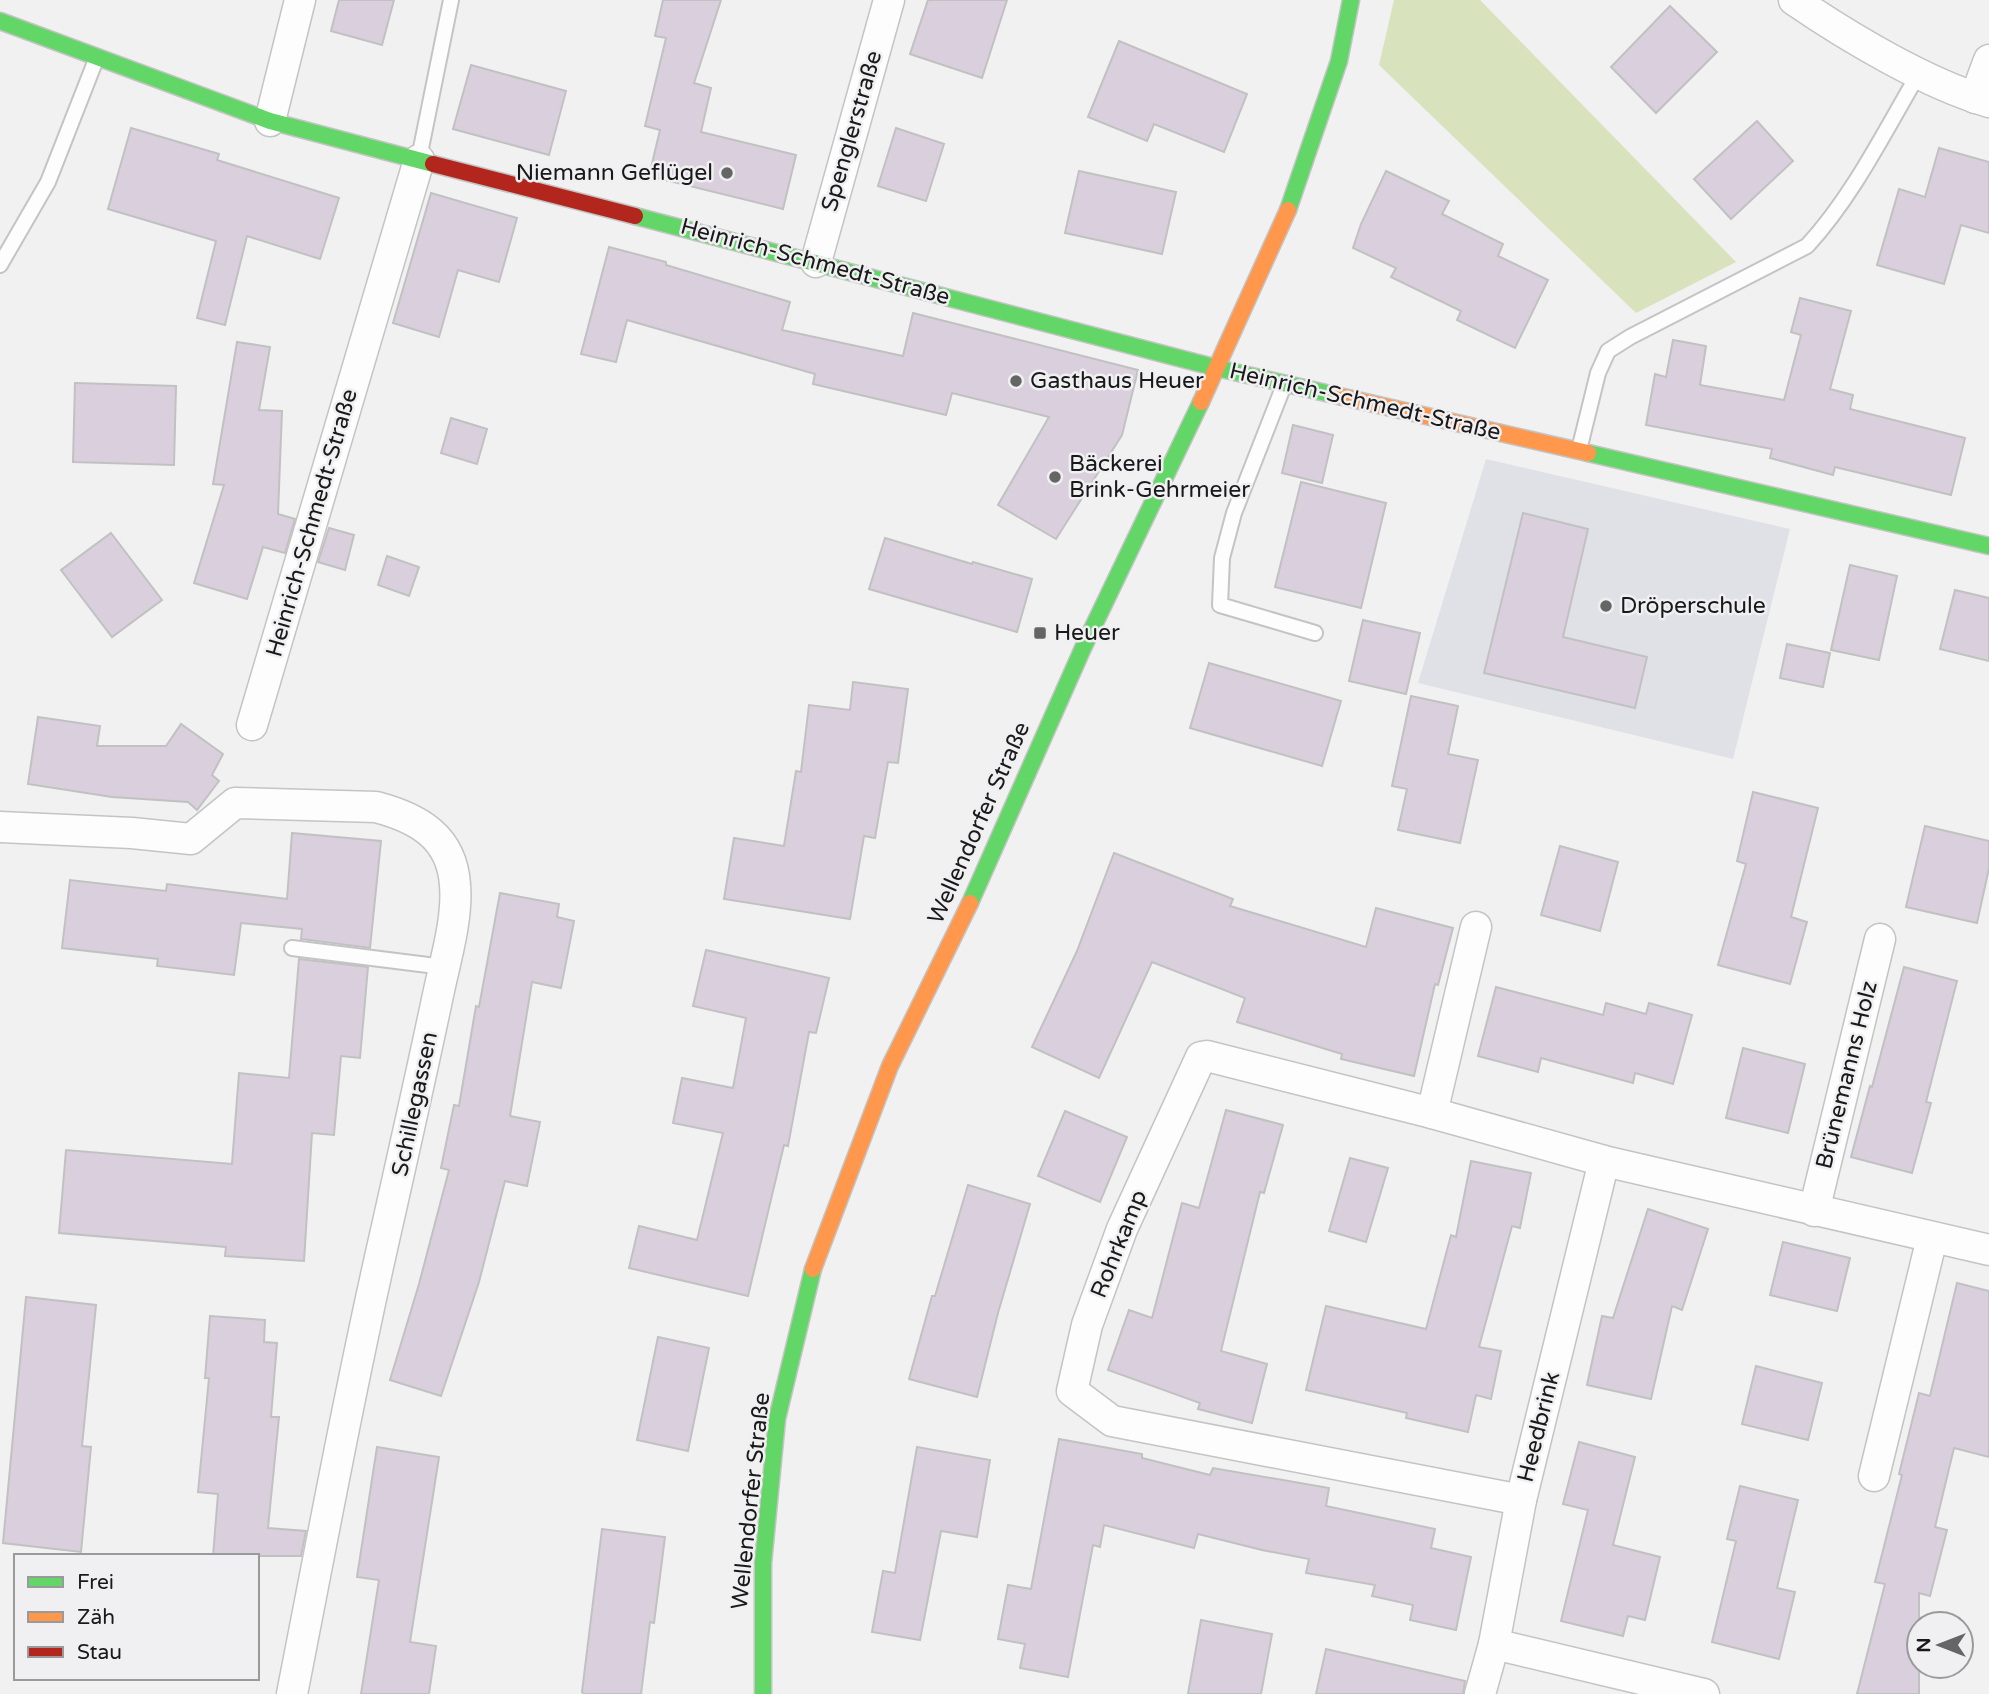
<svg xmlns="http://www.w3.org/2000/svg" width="1989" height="1694" font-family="'Varela Round',sans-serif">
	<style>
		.built { fill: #e0e1e6 }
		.green { fill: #d8e2bc }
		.building { fill: #dacfdd; stroke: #c2c1c2; stroke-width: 2 }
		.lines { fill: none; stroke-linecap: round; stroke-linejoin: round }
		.lane-casing { stroke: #c4c4c4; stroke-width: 18 }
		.street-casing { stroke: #c4c4c4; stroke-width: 33 }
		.fast-casing { stroke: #c4c4c4; stroke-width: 19 }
		.slow-casing { stroke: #c4c4c4; stroke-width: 19 }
		.jam-casing { stroke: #c4c4c4; stroke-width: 19 }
		.lane { stroke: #fdfdfd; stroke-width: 14 }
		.street { stroke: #fdfdfd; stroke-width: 30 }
		.fast { stroke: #63d668; stroke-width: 16 }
		.slow { stroke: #ff974d; stroke-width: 16 }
		.jam { stroke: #b3261e; stroke-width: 16 }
		.poi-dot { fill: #656565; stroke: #f0f0f2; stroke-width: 2.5 }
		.labels { text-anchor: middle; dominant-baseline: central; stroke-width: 5; stroke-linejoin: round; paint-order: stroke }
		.street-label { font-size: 23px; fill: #19191a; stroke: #f0f0f2 }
		.poi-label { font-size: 23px; fill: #19191a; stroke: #f0f0f2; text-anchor: start }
	</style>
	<rect width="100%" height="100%" fill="#f1f1f1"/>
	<path class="built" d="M1486 459 1790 529 1733 759 1418 683Z"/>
	<path class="green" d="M1394 0H1480L1736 262 1636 313 1379 65Z"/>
	<g class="building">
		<path d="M339 0H394L382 45 331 31Z"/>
		<path d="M663 0H721L694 83 711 88 701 132 796 155 783 209 649 176 660 130 645 126 666 38 655 36Z"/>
		<path d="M928 0H1007L982 78 910 54Z"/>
		<path d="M1670 6 1717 52 1656 113 1611 67Z"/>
		<path d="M1119 41 1247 94 1224 152 1154 124 1147 141 1088 117Z"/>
		<path d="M471 65 566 91 549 155 453 129Z"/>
		<path d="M1757 121 1793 161 1731 219 1694 179Z"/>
		<path d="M131 128 219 154 217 160 339 198 320 259 247 236 225 325 197 318 216 241 108 209Z"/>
		<path d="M896 128 944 144 926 201 878 186Z"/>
		<path d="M1939 148 1989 162V233L1961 225 1944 284 1877 265 1899 189 1925 197Z"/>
		<path d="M1079 171 1176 192 1162 254 1065 233Z"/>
		<path d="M1386 171 1449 201 1442 214 1503 244 1498 256 1548 280 1515 348 1457 320 1461 311 1391 277 1396 268 1353 248 1361 224Z"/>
		<path d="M431 193 517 218 499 282 458 270 439 337 393 323Z"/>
		<path d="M609 247 666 262V265L790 302 782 330 903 356 913 313 1138 370 1122 435 1056 539 998 505 1049 417 952 393 946 415 813 384 815 374 627 320 616 362 581 354Z"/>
		<path d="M1800 298 1851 311 1830 389 1853 395 1850 409 1965 438 1951 495 1835 467 1833 475 1770 458 1772 449 1646 425 1655 374 1666 377 1673 340 1706 346 1700 385 1784 400 1801 335 1791 332Z"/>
		<path d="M237 342 270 347 259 410 282 411 278 514 295 519 285 553 263 547 247 599 194 583 224 485 213 484Z"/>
		<path d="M75 383 176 386 174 465 73 462Z"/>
		<path d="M451 418 487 429 477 464 441 453Z"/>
		<path d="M1293 425 1333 435 1322 483 1282 473Z"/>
		<path d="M1301 482 1386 503 1361 608 1275 587Z"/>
		<path d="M1523 513 1588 529 1563 637 1647 657 1635 708 1484 673Z"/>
		<path d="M329 528 354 535 345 570 318 562Z"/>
		<path d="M111 533 162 600 112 637 61 570Z"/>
		<path d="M885 538 972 564 973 562 1032 579 1017 632 869 589Z"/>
		<path d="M387 556 419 567 409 596 378 585Z"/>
		<path d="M1850 565 1897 576 1879 660 1831 650Z"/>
		<path d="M1955 590 1989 598V661L1940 649Z"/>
		<path d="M1363 620 1420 633 1406 694 1349 681Z"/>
		<path d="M1787 644 1830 653 1823 687 1780 678Z"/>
		<path d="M1209 663 1341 701 1322 766 1190 728Z"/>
		<path d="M853 682 908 689 898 763 888 762 875 838 864 836 850 919 724 899 734 838 784 846 796 771 801 772 809 705 850 710Z"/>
		<path d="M1411 696 1458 706 1448 754 1478 760 1460 843 1398 830 1407 789 1392 786Z"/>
		<path d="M38 717 100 726 97 746H166L181 724 223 754 212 775 219 781 197 810 188 802 112 797 28 784Z"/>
		<path d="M1753 792 1818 808 1791 917 1807 922 1790 984 1718 965 1746 864 1737 861Z"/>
		<path d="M1925 826 1989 841V868L1977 923 1906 907Z"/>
		<path d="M292 833 381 841 370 948 301 939 302 929 241 923 234 975 157 966 158 959 62 948 70 880 166 891 167 884 287 899Z"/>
		<path d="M1560 846 1618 862 1600 931 1541 915Z"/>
		<path d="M1114 853 1233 899 1230 906 1366 947 1376 908 1453 928 1438 985 1435 984 1414 1076 1341 1059 1342 1054 1237 1022 1245 998 1152 962 1099 1078 1032 1047 1077 951Z"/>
		<path d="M500 893 559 904 557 917 574 921 561 988 532 982 510 1116 540 1122 527 1186 505 1181 479 1282 441 1396 390 1380 419 1284 449 1170 441 1168 454 1105 459 1106 476 1006 479 1007Z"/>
		<path d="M706 950 829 978 816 1033 809 1032 788 1146 784 1145 748 1296 629 1268 639 1226 697 1240 723 1133 673 1123 682 1078 733 1088 746 1018 693 1006Z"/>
		<path d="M299 959 368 967 360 1058 341 1056 334 1135 312 1133 304 1261 225 1256 226 1247 59 1233 66 1150 232 1164 239 1073 289 1078Z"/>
		<path d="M1904 967 1957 981 1926 1102 1931 1103 1912 1173 1851 1157 1870 1086 1872 1087Z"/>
		<path d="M1496 987 1603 1015 1606 1003 1646 1014 1649 1003 1692 1015 1673 1084 1635 1073 1633 1083 1541 1058 1538 1072 1478 1056Z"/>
		<path d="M1743 1048 1805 1064 1788 1133 1726 1118Z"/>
		<path d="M1226 1110 1283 1125 1264 1193 1260 1192 1221 1351 1267 1364 1252 1423 1198 1409 1200 1403 1108 1370 1129 1310 1152 1318 1182 1203 1199 1208Z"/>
		<path d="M1065 1111 1127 1137 1100 1202 1038 1176Z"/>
		<path d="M1350 1158 1388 1168 1366 1242 1329 1231Z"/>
		<path d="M1471 1161 1531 1173 1520 1228 1512 1226 1479 1347 1501 1351 1491 1399 1476 1395 1468 1432 1406 1418 1407 1413 1306 1390 1326 1306 1426 1329 1451 1235 1456 1237Z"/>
		<path d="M968 1185 1030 1204 998 1313 977 1397 909 1379 932 1296H935Z"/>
		<path d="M1648 1209 1708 1229 1682 1310 1672 1306 1651 1399 1587 1385 1602 1316 1613 1318Z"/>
		<path d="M1783 1242 1850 1258 1837 1311 1770 1295Z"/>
		<path d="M1957 1283 1989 1291V1457L1954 1448 1935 1527 1947 1530 1930 1596 1919 1593V1694H1857L1885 1584 1875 1582 1902 1475 1899 1474 1919 1393 1930 1396Z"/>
		<path d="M26 1297 96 1305 82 1446 91 1447 81 1552 3 1543Z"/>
		<path d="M210 1316 265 1320 264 1342 277 1343 271 1417H279L268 1528 306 1531 301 1556H213L218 1494 198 1492 209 1378H205Z"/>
		<path d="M658 1337 709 1348 688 1451 637 1440Z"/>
		<path d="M1756 1366 1822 1383 1808 1440 1742 1424Z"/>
		<path d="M1059 1439 1142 1454V1458L1210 1475 1213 1468 1329 1488 1326 1506 1435 1529 1431 1548 1471 1557 1456 1630 1410 1620 1413 1605 1372 1596 1375 1585 1306 1573 1309 1559 1262 1550 1198 1534 1194 1548 1104 1525 1100 1547 1093 1545 1068 1677 1020 1668 1025 1644 998 1639 1008 1585 1031 1589Z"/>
		<path d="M1579 1442 1635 1457 1613 1545 1660 1557 1645 1620 1628 1616 1623 1636 1561 1621 1588 1510 1563 1504Z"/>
		<path d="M377 1447 439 1457 410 1642 436 1646 429 1694H361L379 1580 357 1577Z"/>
		<path d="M917 1447 990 1460 977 1537 941 1531 920 1640 872 1632 883 1571 895 1573Z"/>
		<path d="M1740 1486 1798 1500 1777 1588 1795 1592 1779 1659 1712 1642 1736 1541 1727 1539Z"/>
		<path d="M602 1529 665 1537 654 1623 650 1622 641 1694H584L582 1692Z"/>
		<path d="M1201 1620 1272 1634 1261 1694H1188Z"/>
		<path d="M1326 1649 1465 1681 1463 1694H1316Z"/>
	</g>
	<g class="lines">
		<defs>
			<g id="lane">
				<path d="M419 158 451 0"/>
				<path d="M0 265 48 182 97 57"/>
				<path d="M1284 385 1234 513 1222 558 1220 605 1315 633"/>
				<path d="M1579 450 1598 373 1608 351 1630 337 1807 246C1853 196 1885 131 1919 73"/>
				<path d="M292 948 444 967"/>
			</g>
			<g id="street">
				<path d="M1794 0C1848 37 1927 84 1989 102"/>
				<path d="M1975 98 1989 60"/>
				<path d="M270 121 300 0"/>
				<path d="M816 262 889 0"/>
				<path d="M252 725 419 160"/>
				<path d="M0 827 132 833 191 839 235 803 376 807C418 818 452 837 455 885 458 919 445 961 438 995 422 1071 405 1146 388 1222 352 1379 323 1536 292 1694"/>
				<path d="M1432 1113 1476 927"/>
				<path d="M1814 1211 1880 939"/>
				<path d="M1874 1476 1932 1238"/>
				<path d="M1521 1500 1112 1421 1072 1391 1087 1325 1122 1229 1201 1057 1207 1056 1432 1113 1604 1161 1989 1250"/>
				<path d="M1494 1644 1704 1694"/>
				<path d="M1480 1694 1494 1644 1521 1500 1604 1161"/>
			</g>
			<g id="fast">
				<path d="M0 21 270 121 433 164"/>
				<path d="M1288 210 1339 61 1351 0"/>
				<path d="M635 216 1217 368 1339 396"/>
				<path d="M1588 453 1989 546"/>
				<path d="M970 903 1083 648 1201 402"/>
				<path d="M763 1694V1563L777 1419 813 1269"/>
			</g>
			<g id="slow">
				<path d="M1339 396 1588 453"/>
				<path d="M1201 402 1288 210"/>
				<path d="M813 1269 890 1066 970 903"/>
			</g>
			<path id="jam" d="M433 164 635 216"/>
		</defs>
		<use href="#lane" class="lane-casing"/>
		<use href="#street" class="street-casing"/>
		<use href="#fast" class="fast-casing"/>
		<use href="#slow" class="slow-casing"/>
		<use href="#jam" class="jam-casing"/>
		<use href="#lane" class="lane"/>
		<use href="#street" class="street"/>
		<use href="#fast" class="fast"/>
		<use href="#slow" class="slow"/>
		<use href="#jam" class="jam"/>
	</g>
	<g class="poi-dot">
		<circle cx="727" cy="173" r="7"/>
		<circle cx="1016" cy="381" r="7"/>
		<circle cx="1055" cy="477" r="7"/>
		<circle cx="1606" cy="606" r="7"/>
		<rect x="1033" y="626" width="14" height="14" rx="3.5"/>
	</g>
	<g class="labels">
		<g class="street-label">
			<text transform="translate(852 131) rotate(-74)">Spenglerstraße</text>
			<text transform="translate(815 262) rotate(15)">Heinrich-Schmedt-Straße</text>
			<text transform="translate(1365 402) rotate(13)">Heinrich-Schmedt-Straße</text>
			<text transform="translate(312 523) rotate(-74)">Heinrich-Schmedt-Straße</text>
			<text transform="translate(979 823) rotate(-66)">Wellendorfer Straße</text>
			<text transform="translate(1847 1075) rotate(-76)">Brünemanns Holz</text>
			<text transform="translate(415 1104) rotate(-78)">Schillegassen</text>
			<text transform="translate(1119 1244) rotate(-68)">Rohrkamp</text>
			<text transform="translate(1539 1427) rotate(-76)">Heedbrink</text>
			<text transform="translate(751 1501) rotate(-84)">Wellendorfer Straße</text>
		</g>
		<g class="poi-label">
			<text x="713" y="173" text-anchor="end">Niemann Geflügel</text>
			<text x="1030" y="381">Gasthaus Heuer</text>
			<text x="1069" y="464">Bäckerei<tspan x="1069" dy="26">Brink-Gehrmeier</tspan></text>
			<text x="1620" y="606">Dröperschule</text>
			<text x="1054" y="633">Heuer</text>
		</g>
	</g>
	<rect x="14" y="1554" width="245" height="126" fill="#f0f0f2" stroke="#9a9a9c" stroke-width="2"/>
	<rect x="28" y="1577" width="35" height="10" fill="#63d668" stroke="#9a9a9c" stroke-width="2"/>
	<text x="77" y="1589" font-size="21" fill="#19191a">Frei</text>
	<rect x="28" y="1612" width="35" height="10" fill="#ff974d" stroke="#9a9a9c" stroke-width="2"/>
	<text x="77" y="1624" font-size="21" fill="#19191a">Zäh</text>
	<rect x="28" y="1647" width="35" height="10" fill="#b3261e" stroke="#9a9a9c" stroke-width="2"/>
	<text x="77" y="1659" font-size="21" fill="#19191a">Stau</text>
	<g transform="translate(1940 1645) rotate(270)"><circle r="33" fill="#f0f0f2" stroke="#9a9a9c" stroke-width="2"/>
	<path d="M0-5L12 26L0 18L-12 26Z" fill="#656565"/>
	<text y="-10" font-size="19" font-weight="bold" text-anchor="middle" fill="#19191a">N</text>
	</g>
</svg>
